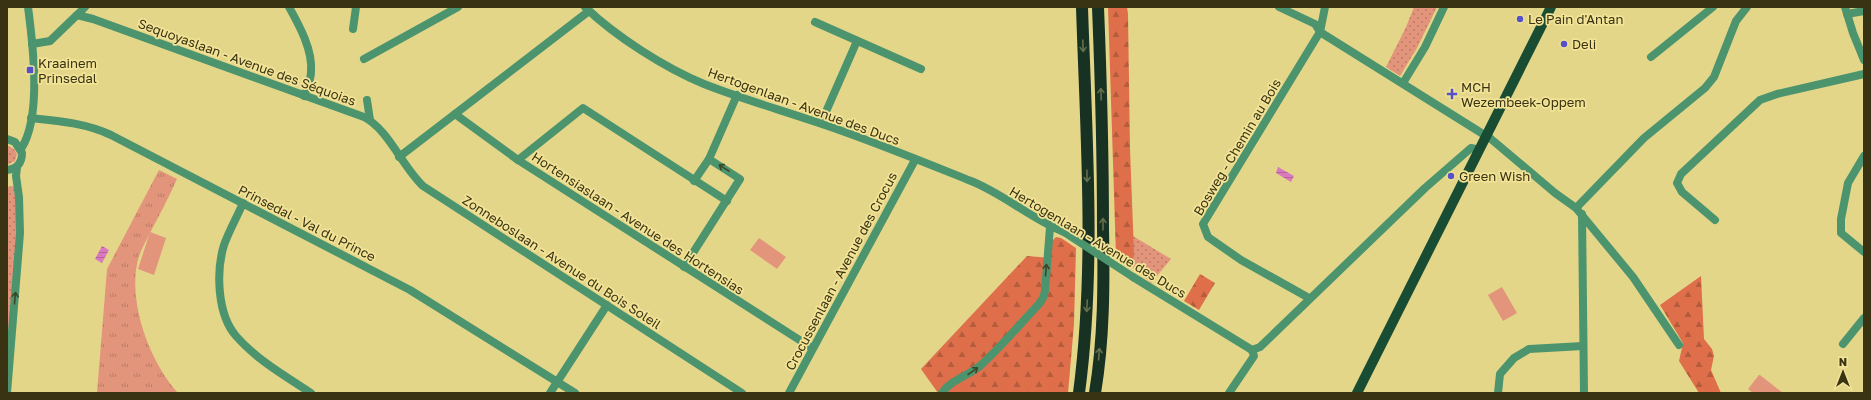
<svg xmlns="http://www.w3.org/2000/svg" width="1871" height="400" font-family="'Golos Text',sans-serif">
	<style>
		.grass { fill: url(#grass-dots) }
		.forest { fill: url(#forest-firs) }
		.park { fill: url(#park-tufts) }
		.garden { fill: #e3957c }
		.water { fill: url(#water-rules) }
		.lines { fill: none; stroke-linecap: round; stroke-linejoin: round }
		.minor { stroke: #4c946e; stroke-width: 8 }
		.major { stroke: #184c33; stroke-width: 10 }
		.highway { stroke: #173123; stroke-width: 12 }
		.minor-bridge { stroke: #4c946e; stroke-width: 8 }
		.oneway { stroke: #646f4b }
		.oneway2 { stroke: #3d4625 }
		.poi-dot { fill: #5552c9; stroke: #f2e396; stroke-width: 1.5 }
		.labels { text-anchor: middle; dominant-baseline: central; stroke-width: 3.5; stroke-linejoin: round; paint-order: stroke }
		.poi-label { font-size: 13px; fill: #393313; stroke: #f2e396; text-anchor: start }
		.street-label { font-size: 13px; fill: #393313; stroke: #f2e396 }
	</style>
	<defs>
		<pattern id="grass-dots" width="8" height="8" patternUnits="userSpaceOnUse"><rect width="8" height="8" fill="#e3957c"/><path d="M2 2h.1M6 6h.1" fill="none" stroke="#b97a64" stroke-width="1.8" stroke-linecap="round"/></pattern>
		<pattern id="forest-firs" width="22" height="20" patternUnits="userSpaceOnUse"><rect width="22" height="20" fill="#de6f4a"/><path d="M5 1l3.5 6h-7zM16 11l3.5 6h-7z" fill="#b55c3c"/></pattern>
		<pattern id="park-tufts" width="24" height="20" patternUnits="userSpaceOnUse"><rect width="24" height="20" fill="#e3957c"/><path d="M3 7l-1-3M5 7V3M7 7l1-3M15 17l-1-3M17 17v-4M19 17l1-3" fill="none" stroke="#b97a64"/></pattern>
		<pattern id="water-rules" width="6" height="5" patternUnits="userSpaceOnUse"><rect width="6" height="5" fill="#db79bf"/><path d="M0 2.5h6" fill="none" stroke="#b3649a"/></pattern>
	</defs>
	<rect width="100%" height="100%" fill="#e4d689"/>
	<g class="grass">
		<path d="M1414 7H1437L1417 48 1400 76 1386 67 1406 27Z"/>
		<path d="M7 145 14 149 17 154 15 161 7 165Z"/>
		<path d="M12 186 14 187 18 213 7 372V187Z"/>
		<path d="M1133 236 1171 259 1151 283 1133 267Z"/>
	</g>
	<g class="forest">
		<path d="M1108 7H1127L1128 14 1130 149 1134 253 1133 267 1116 256Z"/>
		<path d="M1056 237 1061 238 1076 248 1074 324 1068 393H938L921 369 1027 256 1051 258 1052 241Z"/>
		<path d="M1200 274 1215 283 1199 310 1184 301Z"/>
		<path d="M1701 276 1704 339 1712 349 1714 356 1711 370 1721 393H1699L1679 361 1683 343 1660 305Z"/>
	</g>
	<path class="park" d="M159 170 177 179C169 197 160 214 151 231 147 239 142 248 139 256 126 299 149 361 178 393H97L107 269Z"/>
	<g class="garden">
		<path d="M150 232 166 238 154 275 138 269Z"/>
		<path d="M759 238 786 257 777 269 750 250Z"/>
		<path d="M1502 287 1517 313 1503 321 1488 295Z"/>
		<path d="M1759 375H1760L1783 393H1753L1748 389Z"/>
	</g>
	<g class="water">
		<path d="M1278 167 1294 176 1291 182 1276 173Z"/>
		<path d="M102 246 109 250 102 263 95 259Z"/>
	</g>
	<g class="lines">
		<g class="minor">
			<path d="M289 7C299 25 313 50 311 72 311 80 307 88 304 96"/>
			<path d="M585 7C615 36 665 68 704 84 742 99 781 110 819 123 870 140 921 161 971 181 1004 194 1031 219 1064 232"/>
			<path d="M1279 7 1315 24 1320 32 1491 139 1555 193 1576 208 1633 277 1679 345"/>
			<path d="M1845 7 1853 33 1864 60"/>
			<path d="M1847 14 1864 11"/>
			<path d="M77 15 85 7"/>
			<path d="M815 22 921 69"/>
			<path d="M353 29 356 7"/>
			<path d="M32 44 50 41 77 15 93 19 364 117C388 129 402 166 423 186L742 393"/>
			<path d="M1651 57 1713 7"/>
			<path d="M364 59 458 7"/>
			<path d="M1403 83 1425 47 1444 7"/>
			<path d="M367 100 370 120"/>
			<path d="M455 114 518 160 812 348"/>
			<path d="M31 118C59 121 85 123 111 135L410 290 575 393"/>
			<path d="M821 123 857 41"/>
			<path d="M7 139 15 142 22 153C22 163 17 169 7 170"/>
			<path d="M21 149C42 117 33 45 28 7"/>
			<path d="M1864 156 1848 183 1841 219V233L1864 252"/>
			<path d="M399 157 589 11"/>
			<path d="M518 160 583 108 727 201"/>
			<path d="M694 181 709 159 737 95"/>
			<path d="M243 203C237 217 229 231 224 245 216 271 217 314 236 336 257 360 285 376 311 393"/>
			<path d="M1576 208 1644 138 1705 88 1714 77 1736 21 1747 7"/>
			<path d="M1582 214 1584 393"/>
			<path d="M1715 220 1682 192 1677 183 1681 174 1760 100 1777 94 1864 74"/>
			<path d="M684 267 740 179 709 159"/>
			<path d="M1133 277 1252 350 1260 347 1425 188 1471 148 1479 150"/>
			<path d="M1309 298 1241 260 1208 237 1203 224 1315 40 1320 32 1325 7"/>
			<path d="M1843 344 1864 318"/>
			<path d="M7 393 20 233 19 197 16 176 17 167"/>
			<path d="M550 393 607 305"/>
			<path d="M789 393 915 160"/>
			<path d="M942 393C951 379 969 376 981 365 1002 346 1020 324 1039 304L1043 298 1045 291 1050 227"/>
			<path d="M1229 393 1254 356 1252 350"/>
			<path d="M1498 393 1500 374 1514 358 1529 349 1583 346"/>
		</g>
		<path class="major" d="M1357 393 1551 7"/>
		<g class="highway">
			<path d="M1079 393C1096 265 1086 135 1082 7"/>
			<path d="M1095 393C1104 339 1104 283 1103 229 1103 155 1101 81 1098 7"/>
		</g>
		<path class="minor-bridge" d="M1064 232 1133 277"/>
	</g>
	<defs><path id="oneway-shaft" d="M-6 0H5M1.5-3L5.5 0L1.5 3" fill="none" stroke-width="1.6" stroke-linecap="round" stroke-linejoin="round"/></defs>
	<g class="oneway">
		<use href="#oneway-shaft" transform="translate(1083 46) rotate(88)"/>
		<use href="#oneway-shaft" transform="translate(1101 94) rotate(-92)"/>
		<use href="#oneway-shaft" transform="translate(1087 176) rotate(89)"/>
		<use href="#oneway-shaft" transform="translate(1103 224) rotate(-90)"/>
		<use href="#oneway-shaft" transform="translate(1087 306) rotate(93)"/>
		<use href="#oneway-shaft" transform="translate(1099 354) rotate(-86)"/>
	</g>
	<g class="oneway2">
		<use href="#oneway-shaft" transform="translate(724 168) rotate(-148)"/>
		<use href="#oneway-shaft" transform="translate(1046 270) rotate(-85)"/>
		<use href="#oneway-shaft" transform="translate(15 298) rotate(-85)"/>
		<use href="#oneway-shaft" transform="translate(973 371) rotate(-35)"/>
	</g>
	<g class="poi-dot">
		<circle cx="1520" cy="19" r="4"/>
		<circle cx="1564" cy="44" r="4"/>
		<rect x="26" y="66" width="8" height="8" rx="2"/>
		<path d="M1450 88h4v4h4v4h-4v4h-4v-4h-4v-4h4z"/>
		<circle cx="1451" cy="176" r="4"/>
	</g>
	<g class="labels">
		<g class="poi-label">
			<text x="1528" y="19">Le Pain d'Antan</text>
			<text x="1572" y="44">Deli</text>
			<text x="38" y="63">Kraainem<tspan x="38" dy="15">Prinsedal</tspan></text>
			<text x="1461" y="87">MCH<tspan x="1461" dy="15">Wezembeek-Oppem</tspan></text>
			<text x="1459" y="176">Green Wish</text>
		</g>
		<g class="street-label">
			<text transform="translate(247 62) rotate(20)">Sequoyaslaan - Avenue des Séquoias</text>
			<text transform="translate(804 106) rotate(20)">Hertogenlaan - Avenue des Ducs</text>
			<text transform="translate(1237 147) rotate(-59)">Bosweg - Chemin au Bois</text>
			<text transform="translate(307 223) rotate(27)">Prinsedal - Val du Prince</text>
			<text transform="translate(638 223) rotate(33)">Hortensiaslaan - Avenue des Hortensias</text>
			<text transform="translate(1098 242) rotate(31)">Hertogenlaan - Avenue des Ducs</text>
			<text transform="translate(562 262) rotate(33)">Zonneboslaan - Avenue du Bois Soleil</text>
			<text transform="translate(841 271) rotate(-62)">Crocussenlaan - Avenue des Crocus</text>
		</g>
	</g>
	<rect width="1871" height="400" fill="none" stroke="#393313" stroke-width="16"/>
	<g transform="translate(1843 372)" stroke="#f2e396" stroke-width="3" paint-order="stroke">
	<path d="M0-3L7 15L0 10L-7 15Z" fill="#393313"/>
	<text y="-6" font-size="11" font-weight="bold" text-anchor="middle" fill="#393313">N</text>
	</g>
</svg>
